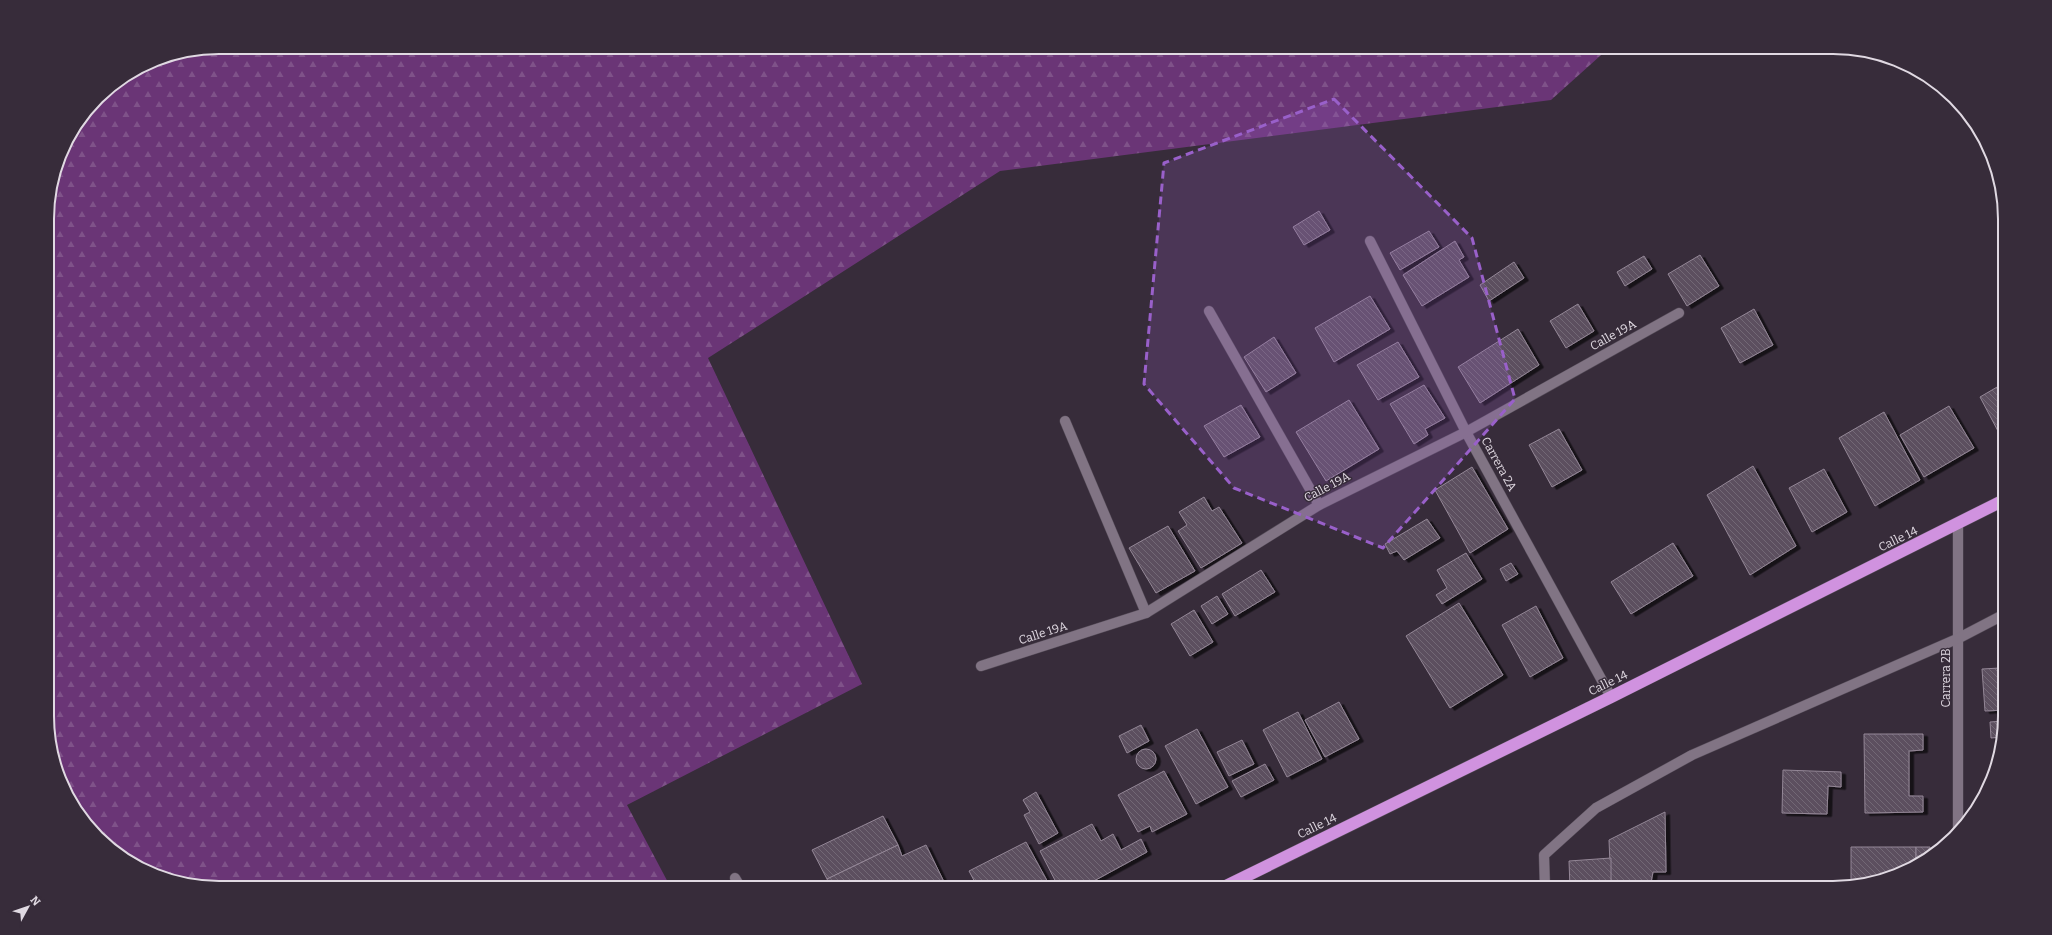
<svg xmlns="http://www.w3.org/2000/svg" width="2052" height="935" font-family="Bitter,serif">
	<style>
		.forest { fill: url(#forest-firs) }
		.building { fill: url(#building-back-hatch); stroke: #948797; filter: url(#shadow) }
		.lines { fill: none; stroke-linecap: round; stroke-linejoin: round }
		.lane-casing { stroke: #544b57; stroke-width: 11 }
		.street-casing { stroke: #544b57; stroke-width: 11 }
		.highway-casing { stroke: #544b57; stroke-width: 13 }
		.lane { stroke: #817484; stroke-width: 10 }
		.street { stroke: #817484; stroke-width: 10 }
		.highway { stroke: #d092df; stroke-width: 12 }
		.marked { fill: #9960ca; fill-opacity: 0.2; stroke: #9960ca; stroke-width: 3; stroke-dasharray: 8 5; stroke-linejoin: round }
		.labels { text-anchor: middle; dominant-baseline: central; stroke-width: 3; stroke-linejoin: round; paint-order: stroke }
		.street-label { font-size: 12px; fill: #e0d9e2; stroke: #372c3a }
		.rim { fill: none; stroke: #e0d9e2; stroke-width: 2 }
	</style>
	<defs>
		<pattern id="forest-firs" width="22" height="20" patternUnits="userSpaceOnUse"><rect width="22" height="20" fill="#6a3576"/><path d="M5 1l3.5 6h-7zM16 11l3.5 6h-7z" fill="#7f5289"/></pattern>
		<pattern id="building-back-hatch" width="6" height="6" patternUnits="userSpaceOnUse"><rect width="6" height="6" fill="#5b4f5e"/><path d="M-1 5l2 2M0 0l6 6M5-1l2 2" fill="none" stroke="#726875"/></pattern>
		<filter id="shadow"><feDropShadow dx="4.5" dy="2.5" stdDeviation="0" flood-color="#0009"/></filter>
	</defs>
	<rect width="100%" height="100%" fill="#372c3a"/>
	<path class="forest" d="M219 47H1610L1551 100 1000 171 708 358 862 684 627 805 671 888H219L153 875 114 852 82 820 60 781 49 738 47 208 65 143 106 90 154 60Z"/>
	<g class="building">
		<path d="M1319 211 1330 230 1304 245 1293 227Z"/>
		<path d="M1429 231 1439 247 1400 270 1390 253Z"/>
		<path d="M1455 241 1464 257 1459 260 1469 277 1422 306 1403 275Z"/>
		<path d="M1700 255 1719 286 1687 306 1668 274Z"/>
		<path d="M1644 256 1652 269 1625 286 1617 272Z"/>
		<path d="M1514 262 1524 278 1489 301 1480 285Z"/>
		<path d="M1370 296 1390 329 1334 362 1315 328Z"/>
		<path d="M1578 304 1594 331 1566 348 1550 321Z"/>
		<path d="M1754 309 1773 345 1740 363 1721 328Z"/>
		<path d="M1518 329 1539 365 1480 403 1458 367Z"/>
		<path d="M1274 337 1296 373 1266 392 1244 357Z"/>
		<path d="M1398 342 1419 377 1378 400 1357 365Z"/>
		<path d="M2004 383V430L1999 433 1980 397Z"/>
		<path d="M1424 385 1445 418 1425 429 1428 435 1414 444 1390 404Z"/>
		<path d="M1349 400 1379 449 1326 481 1296 432Z"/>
		<path d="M1241 405 1260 437 1224 457 1204 426Z"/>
		<path d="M1949 406 1974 448 1924 477 1900 435Z"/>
		<path d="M1884 412 1920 480 1875 506 1839 438Z"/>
		<path d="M1559 429 1582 470 1552 487 1529 445Z"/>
		<path d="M1753 466 1796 546 1750 575 1707 495Z"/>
		<path d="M1472 467 1508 529 1470 553 1435 490Z"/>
		<path d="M1824 469 1847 512 1812 532 1789 488Z"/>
		<path d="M1204 497 1212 511 1219 507 1242 543 1201 568 1178 531 1187 525 1179 512Z"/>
		<path d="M1427 519 1440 538 1404 560 1397 551 1390 554 1385 544Z"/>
		<path d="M1168 526 1195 571 1156 593 1129 548Z"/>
		<path d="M1673 543 1693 576 1631 614 1611 582Z"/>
		<path d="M1466 553 1482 579 1442 604 1436 595 1447 588 1437 570Z"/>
		<path d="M1511 563 1518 574 1506 581 1500 569Z"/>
		<path d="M1261 570 1275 592 1235 616 1222 594Z"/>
		<path d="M1217 596 1228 614 1212 624 1201 606Z"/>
		<path d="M1459 603 1503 675 1450 708 1406 636Z"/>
		<path d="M1536 606 1563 658 1530 677 1502 625Z"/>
		<path d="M1194 610 1213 642 1190 656 1171 624Z"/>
		<path d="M2000 668V673H2005V710L1985 711 1982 669Z"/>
		<path d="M1339 702 1359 739 1325 757 1305 720Z"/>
		<path d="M1298 712 1322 759 1287 777 1263 730Z"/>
		<path d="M2004 721 2001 737 1991 738 1990 722Z"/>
		<path d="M1141 725 1149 741 1127 753 1119 736Z"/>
		<path d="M1197 729 1228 787 1196 804 1165 746Z"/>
		<path d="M1864 734H1923V750L1909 751V796H1923V812L1865 813Z"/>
		<path d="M1242 740 1254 764 1229 776 1217 752Z"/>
		<circle cx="1146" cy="759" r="10"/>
		<path d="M1265 764 1274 780 1241 797 1232 781Z"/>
		<path d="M1783 770 1841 772V787L1828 786 1827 814 1782 813Z"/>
		<path d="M1164 771 1187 814 1152 832 1150 826 1138 832 1118 795Z"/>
		<path d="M1036 792 1058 833 1039 844 1024 815 1030 812 1023 800Z"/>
		<path d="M1665 812 1666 872H1653L1650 888H1611L1609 840Z"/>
		<path d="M883 816 898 845 827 879 812 850Z"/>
		<path d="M1092 824 1101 841 1113 834 1121 850 1141 839 1147 852 1081 888H1059L1040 851Z"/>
		<path d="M1026 842 1051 888H978L969 871Z"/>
		<path d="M898 845 902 856 926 845 947 888H831L827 879Z"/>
		<path d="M1851 847H1916V865L1888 879 1851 886Z"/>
		<path d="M1916 847H1930V858L1916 865Z"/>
		<path d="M1611 858V888H1570L1569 861Z"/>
	</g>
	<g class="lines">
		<defs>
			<path id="lane" d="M735 878 741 888"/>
			<g id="street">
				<path d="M1370 241 1466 432 1611 697"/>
				<path d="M1209 311 1319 505"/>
				<path d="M1065 421 1146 613"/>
				<path d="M981 666 1146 613 1319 505 1466 432 1679 313"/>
				<path d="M1958 833V524"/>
				<path d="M1545 888 1544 855 1596 808 1692 755 1959 638 2005 614"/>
			</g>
			<path id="highway" d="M1222 888 1611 697 2004 500"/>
		</defs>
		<use href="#lane" class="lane-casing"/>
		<use href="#street" class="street-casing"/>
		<use href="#highway" class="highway-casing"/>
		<use href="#lane" class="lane"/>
		<use href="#street" class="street"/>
		<use href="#highway" class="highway"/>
	</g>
	<path class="marked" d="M1334 99 1472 238 1515 399 1383 548 1234 488 1144 384 1164 163Z"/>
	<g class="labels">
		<g class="street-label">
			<text transform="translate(1613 335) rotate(-29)">Calle 19A</text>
			<text transform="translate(1499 464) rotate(61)">Carrera 2A</text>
			<text transform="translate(1327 487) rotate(-28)">Calle 19A</text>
			<text transform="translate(1898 539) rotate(-26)">Calle 14</text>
			<text transform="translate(1043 633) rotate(-18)">Calle 19A</text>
			<text transform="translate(1946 678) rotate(-90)">Carrera 2B</text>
			<text transform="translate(1608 683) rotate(-26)">Calle 14</text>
			<text transform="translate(1317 826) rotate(-26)">Calle 14</text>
		</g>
	</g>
	<path d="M0 0H2052V935H0ZM219 54H1833A165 165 0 0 1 1998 219V716A165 165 0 0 1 1833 881H219A165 165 0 0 1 54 716V219A165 165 0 0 1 219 54Z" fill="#372c3a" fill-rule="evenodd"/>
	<path class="rim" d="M219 54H1833A165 165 0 0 1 1998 219V716A165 165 0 0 1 1833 881H219A165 165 0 0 1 54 716V219A165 165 0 0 1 219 54Z"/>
	<g transform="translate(28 907) rotate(50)" stroke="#372c3a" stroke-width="3" paint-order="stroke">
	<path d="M0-3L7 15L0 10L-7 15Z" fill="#e0d9e2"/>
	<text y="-6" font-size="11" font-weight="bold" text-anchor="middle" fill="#e0d9e2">N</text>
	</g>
</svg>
